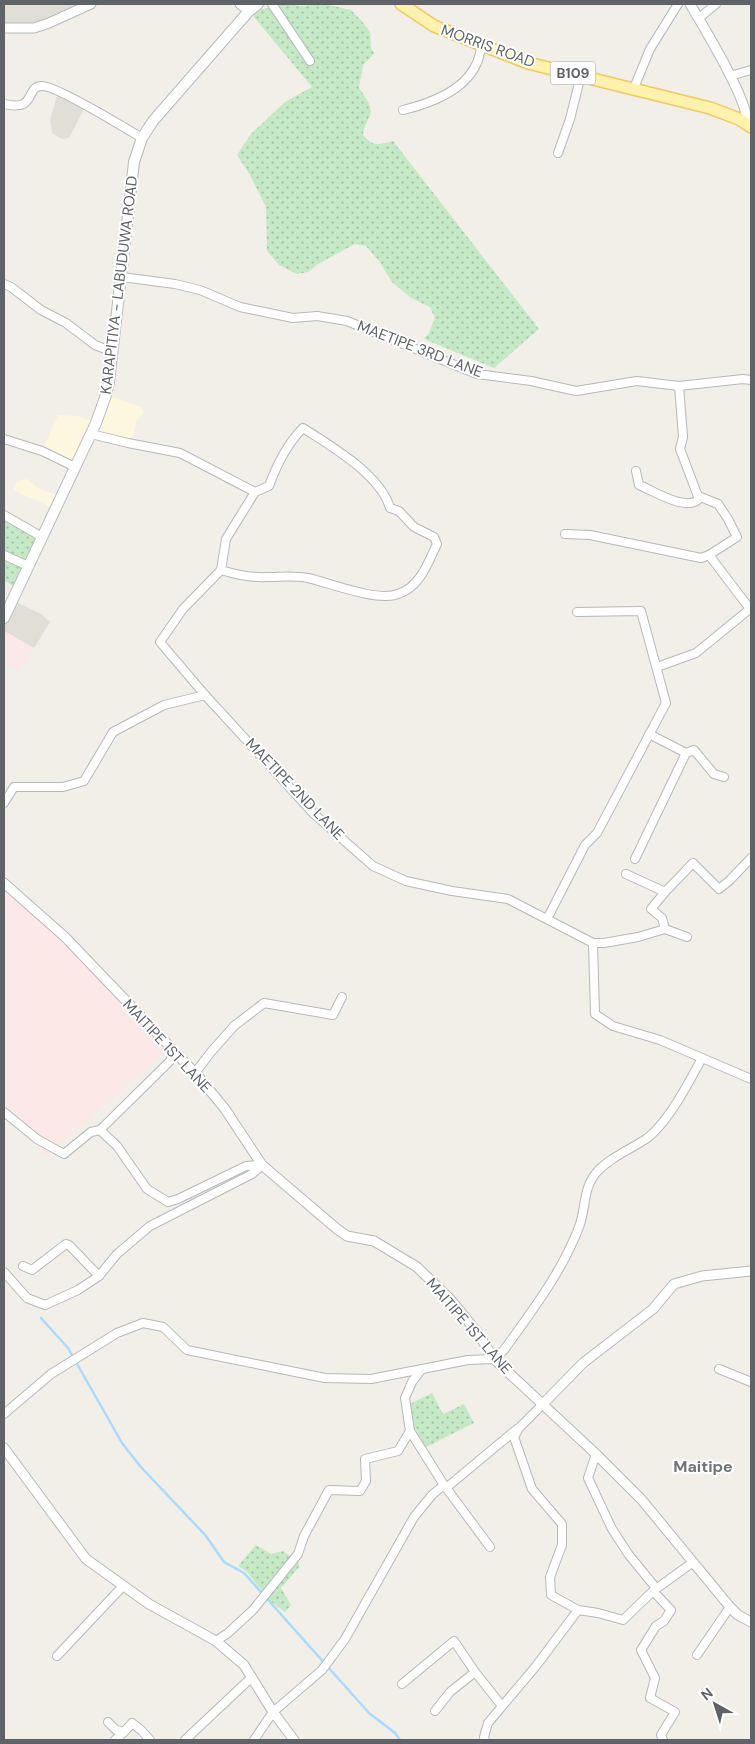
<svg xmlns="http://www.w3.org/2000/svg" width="755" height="1744" font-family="'DM Sans',sans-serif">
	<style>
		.commercial { fill: #fef7e0 }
		.education { fill: #e1ded6 }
		.medical { fill: #fce8e6 }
		.grass { fill: url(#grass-dots) }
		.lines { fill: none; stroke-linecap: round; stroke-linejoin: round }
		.stream { stroke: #aadaff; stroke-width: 2.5 }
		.minor-casing { stroke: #b5b8bc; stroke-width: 10 }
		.tertiary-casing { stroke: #b5b8bc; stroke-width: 11 }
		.secondary-casing { stroke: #b6babf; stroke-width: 12 }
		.primary-casing { stroke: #f2c960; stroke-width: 14 }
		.minor { stroke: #fff; stroke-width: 8 }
		.tertiary { stroke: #fff; stroke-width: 9 }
		.secondary { stroke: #fff; stroke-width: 10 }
		.primary { stroke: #fff2af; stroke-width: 11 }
		.labels { text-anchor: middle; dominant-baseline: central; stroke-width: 4; stroke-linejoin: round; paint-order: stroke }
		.shield { fill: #fff; stroke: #8f9295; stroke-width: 1 }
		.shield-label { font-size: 14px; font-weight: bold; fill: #5f6368 }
		.street-label { font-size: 15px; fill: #5f6368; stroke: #fff }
		.neighbourhood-label { font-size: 16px; font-weight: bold; fill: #70757a; stroke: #fff }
	</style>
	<defs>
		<pattern id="grass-dots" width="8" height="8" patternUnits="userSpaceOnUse" patternTransform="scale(1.25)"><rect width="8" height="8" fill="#c5e8c5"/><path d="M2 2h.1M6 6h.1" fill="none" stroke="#a3c0a4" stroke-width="1.8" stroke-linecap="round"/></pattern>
	</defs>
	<rect width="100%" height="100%" fill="#f1efe8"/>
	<g class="commercial">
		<path d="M106 395 142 407 144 413 137 419 133 435 128 443 91 434 75 467 42 451 58 415 78 416 96 423Z"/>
		<path d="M27 479 36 487 61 497 55 509 13 490 17 481Z"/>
	</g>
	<g class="education">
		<path d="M4 4H91L49 23 4 28Z"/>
		<path d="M57 96 84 109 69 138 62 139 52 133 50 120Z"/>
		<path d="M12 600 41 614 50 622 34 648 4 631V618Z"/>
	</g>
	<g class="medical">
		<path d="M4 631 34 648 18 671 4 662Z"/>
		<path d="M4 883 27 904 169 1047 45 1156 23 1130 4 1115Z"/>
	</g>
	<g class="grass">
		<path d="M280 4H295L299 6 325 4 351 10 360 19 370 32 371 47 374 54 363 65 359 88C364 95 373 106 370 115 367 122 364 126 363 135 373 147 379 145 393 141L539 329 494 368 424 339 429 333 435 318 430 307 411 298 392 282 379 261 366 246 355 244 318 264 308 272 297 274 279 265 267 251 266 207 250 175 237 155 251 134 285 102 312 87 249 11 275 7Z"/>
		<path d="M4 515 42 537 16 587 4 581Z"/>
		<path d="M432 1393 443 1414 464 1404 474 1423 426 1447 415 1429 410 1404Z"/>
		<path d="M256 1545 271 1554 283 1551 297 1561 300 1566 281 1588 291 1605 285 1612 270 1601 246 1571 238 1566Z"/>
	</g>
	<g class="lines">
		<path class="stream" d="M41 1318 68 1348 122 1443 140 1466 206 1536 224 1562 244 1573 369 1713 395 1733 400 1740"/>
		<defs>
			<g id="minor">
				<path d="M272 4 310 61"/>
				<path d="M699 18 716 4"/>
				<path d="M730 76 751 70"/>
				<path d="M634 88 650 49 678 4"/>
				<path d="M4 104C37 112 25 87 41 86 54 84 127 129 142 138"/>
				<path d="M403 110C436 102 478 85 481 46"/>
				<path d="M558 153 570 119 581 75"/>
				<path d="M122 277 175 284 200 290 240 307 293 318 317 316 347 321 477 374 531 381 576 391 637 381 679 386 743 379 751 380"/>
				<path d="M4 284 11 287 41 310 66 323 95 345 113 352"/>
				<path d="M91 434 128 443 180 453 255 492 226 539 221 570 183 609 160 642 205 695 314 814 373 866 406 881 452 891 508 899 593 943 595 1014 613 1026 660 1040 751 1079"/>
				<path d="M4 439 42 451 75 467"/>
				<path d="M636 471 639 485C654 491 686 512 699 499L680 449 683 437 679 386"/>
				<path d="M698 496 718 504 728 519 737 537 709 555"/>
				<path d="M4 515 42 537"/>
				<path d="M565 534 590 535 701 558 709 555 750 609"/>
				<path d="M4 555 28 566"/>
				<path d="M221 570C234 574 251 578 266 577 280 577 294 575 308 578 330 583 377 602 398 594 420 587 428 563 437 544L434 537 414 527 399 511 390 508C381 475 331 446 303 428 287 444 277 464 269 486L255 492"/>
				<path d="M657 667 696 653 751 608"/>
				<path d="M686 753 694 750 714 774 724 777"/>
				<path d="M4 803 14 787H63L84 781 113 732 164 705 205 695"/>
				<path d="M635 859 686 753 649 734"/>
				<path d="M626 874 665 892 693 863 719 889 729 881 751 858"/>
				<path d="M547 919 585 845 597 833 666 703 641 611 577 612"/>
				<path d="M665 929 662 918 651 909 665 892"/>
				<path d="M593 943H604L638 937 665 929 687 937"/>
				<path d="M195 1073 211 1052 234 1026 264 1003 333 1015 342 997"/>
				<path d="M4 1112 37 1139 64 1154 91 1132 100 1130 117 1146 147 1189 168 1202 178 1199 246 1166 262 1165"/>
				<path d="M100 1130 170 1061 174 1052"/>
				<path d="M23 1266 32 1270 66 1244 69 1245 99 1276"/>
				<path d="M4 1272 27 1298 45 1305 78 1290 99 1276 117 1254 150 1226 252 1174 262 1165"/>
				<path d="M719 1369 751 1382"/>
				<path d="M421 1370 412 1382 405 1398 410 1431 444 1485 490 1547"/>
				<path d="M542 1405 519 1428 514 1437 532 1489 562 1524V1545L550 1577 551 1595 578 1610 598 1613 623 1620 653 1591 692 1563"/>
				<path d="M4 1414 51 1374 117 1333 143 1323 163 1327 187 1350 325 1378 371 1379 468 1360 494 1359 504 1350C532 1311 562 1272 579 1227 586 1209 583 1188 596 1173 609 1158 629 1150 646 1139 668 1123 689 1082 702 1058"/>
				<path d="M596 1454 588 1478 612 1529 629 1555 656 1588"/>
				<path d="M446 1488 517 1429"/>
				<path d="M653 1591 671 1610 664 1621 656 1626 641 1650 655 1678 650 1698 675 1712 661 1735 663 1740"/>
				<path d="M216 1641 228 1633 253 1610 298 1554 304 1536 329 1490 360 1491 366 1481 365 1459 398 1451 410 1431"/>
				<path d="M697 1655 730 1607"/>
				<path d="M57 1656 123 1586"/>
				<path d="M402 1684 454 1641 475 1672 502 1706"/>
				<path d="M435 1711 450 1692 475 1672"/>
				<path d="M108 1722 116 1730 124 1732 132 1723 141 1730 150 1740"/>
				<path d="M115 1740 124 1732"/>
				<path d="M185 1740 252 1677"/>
				<path d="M254 1740 273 1712 322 1670 345 1639 414 1517 432 1495 444 1485"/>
				<path d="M485 1740 484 1737 488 1723 536 1666 578 1610"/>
			</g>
			<g id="tertiary">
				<path d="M240 4 249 11"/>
				<path d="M690 4C703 26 749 101 747 123"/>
				<path d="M4 28H34L49 23 91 4"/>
				<path d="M4 883 65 937 198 1076 225 1109 262 1165 337 1229 347 1236 374 1241 417 1267 451 1300 477 1332 494 1359 596 1454 641 1499 730 1607 738 1615 751 1622"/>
				<path d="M542 1405 583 1363 653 1309 674 1284 702 1276 751 1271"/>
				<path d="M4 1448 86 1559 149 1604 216 1641 244 1665 273 1712 294 1740"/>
			</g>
			<path id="secondary" d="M4 618 96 423 106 395 109 382 134 162 142 138 153 121 249 11 258 4"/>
			<path id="primary" d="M401 4 434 26 528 63 710 108 739 119 751 127"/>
		</defs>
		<use href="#minor" class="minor-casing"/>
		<use href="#tertiary" class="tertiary-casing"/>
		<use href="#secondary" class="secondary-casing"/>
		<use href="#primary" class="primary-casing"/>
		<use href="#minor" class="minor"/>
		<use href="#tertiary" class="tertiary"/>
		<use href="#secondary" class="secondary"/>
		<use href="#primary" class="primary"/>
	</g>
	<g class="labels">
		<rect class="shield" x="550.5" y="61.5" width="45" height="23" rx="4"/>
		<g class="shield-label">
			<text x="573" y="73">B109</text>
		</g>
		<g class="street-label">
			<text transform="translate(488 46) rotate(20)">MORRIS ROAD</text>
			<text transform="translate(119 285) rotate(-83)">KARAPITIYA - LABUDUWA ROAD</text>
			<text transform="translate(420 349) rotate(21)">MAETIPE 3RD LANE</text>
			<text transform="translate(295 789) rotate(46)">MAETIPE 2ND LANE</text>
			<text transform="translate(167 1046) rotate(47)">MAITIPE 1ST LANE</text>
			<text transform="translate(469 1326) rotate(49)">MAITIPE 1ST LANE</text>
		</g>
		<g class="neighbourhood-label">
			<text x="703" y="1466">Maitipe</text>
		</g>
	</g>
	<rect width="755" height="1744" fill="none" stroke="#5f6368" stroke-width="10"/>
	<g transform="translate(715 1704) rotate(321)" stroke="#ffffff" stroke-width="4" paint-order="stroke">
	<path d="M0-4L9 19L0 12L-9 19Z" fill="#5f6368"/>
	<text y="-8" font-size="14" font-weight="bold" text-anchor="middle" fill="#5f6368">N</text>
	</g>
</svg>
